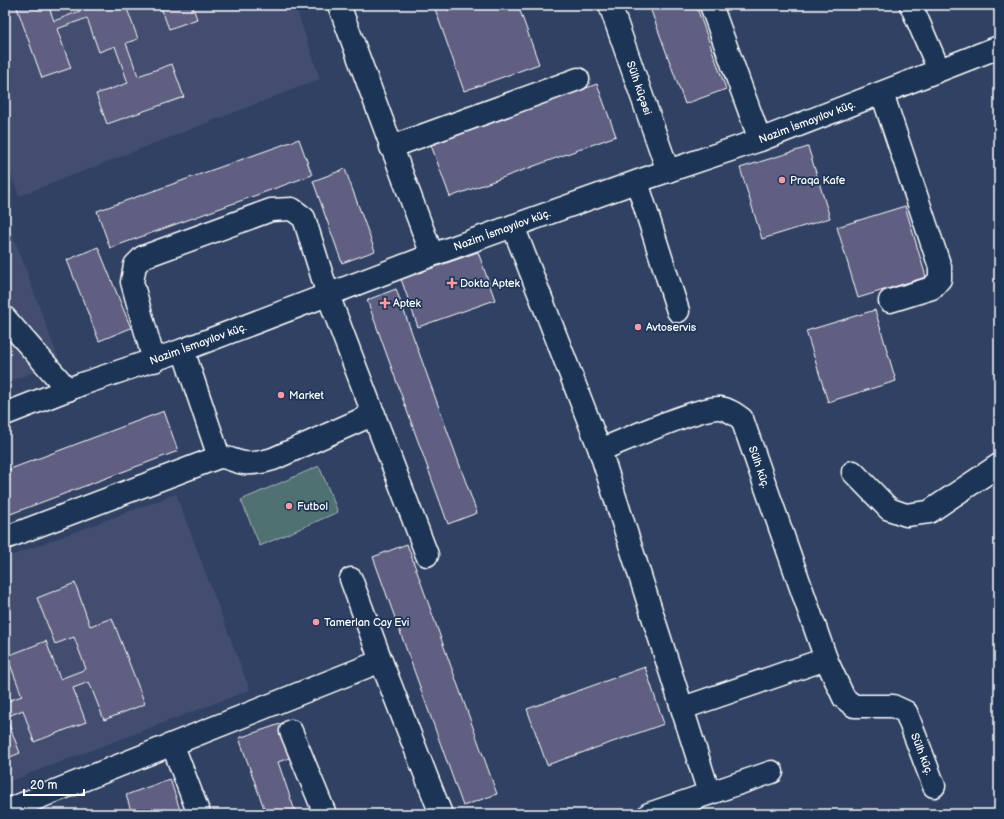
<svg xmlns="http://www.w3.org/2000/svg" width="1004" height="819" font-family="'Balsamiq Sans',sans-serif">
	<style>
		.built { fill: #424e6f }
		.green { fill: #4f7171; stroke: #a7b8b8 }
		.building { fill: #5e5f82; stroke: #fff }
		.lines { fill: none; stroke-linecap: round; stroke-linejoin: round }
		.minor-casing { stroke: #fff; stroke-width: 25 }
		.minor { stroke: #1d3557; stroke-width: 22 }
		.poi-dot { fill: #ff9aa2; stroke: #1d3557; stroke-width: 1.5 }
		.labels { text-anchor: middle; dominant-baseline: central; stroke-width: 3.5; stroke-linejoin: round; paint-order: stroke }
		.street-label { font-size: 11px; fill: #fff; stroke: #1d3557 }
		.poi-label { font-size: 11px; fill: #fff; stroke: #1d3557; text-anchor: start }
	</style>
	<rect width="100%" height="100%" fill="#304163"/>
	<filter id="ink" filterUnits="userSpaceOnUse"><feTurbulence type="fractalNoise" baseFrequency=".025" numOctaves="2"/><feDisplacementMap in="SourceGraphic" scale="8" xChannelSelector="R" yChannelSelector="G"/><feConvolveMatrix kernelMatrix="1 2 1 2 8 2 1 2 1" color-interpolation-filters="sRGB"/></filter>
	<g filter="url(#ink)">
		<g class="built">
			<path d="M5 5H295L320 79 19 196 5 159Z"/>
			<path d="M5 213 60 363 5 383Z"/>
			<path d="M176 494 250 690 5 783V558Z"/>
		</g>
		<path class="green" d="M319 466 338 512 260 546 241 500Z"/>
		<g class="building">
			<path d="M16 5H48L54 21 85 9 84 5H129L126 6 138 39 126 43 138 76 172 64 184 97 107 124 96 94 128 83 115 46 99 52 87 18 57 29 71 68 42 78Z"/>
			<path d="M160 5H192L197 19 169 29Z"/>
			<path d="M445 5 449 11 466 5H518L539 64 464 91 435 9Z"/>
			<path d="M649 5H696L726 89 685 104Z"/>
			<path d="M597 84 616 136 450 197 431 145Z"/>
			<path d="M299 139 312 175 110 248 97 211Z"/>
			<path d="M808 147 830 218 762 239 740 168Z"/>
			<path d="M345 169 375 251 342 263 313 181Z"/>
			<path d="M905 206 926 277 858 298 837 227Z"/>
			<path d="M98 247 131 328 99 341 67 260Z"/>
			<path d="M478 252 495 300 418 327 401 279Z"/>
			<path d="M396 289 477 513 448 524 367 300Z"/>
			<path d="M875 310 896 381 828 402 806 331Z"/>
			<path d="M164 411 178 451 5 516V471Z"/>
			<path d="M407 544 497 794 463 806 373 557Z"/>
			<path d="M75 583 90 626 112 618 145 704 104 720 89 682 73 688 86 722 34 742 23 710 6 717 20 753 5 759V702L22 696 7 656 46 641 60 679 86 669 74 637 55 644 37 598Z"/>
			<path d="M645 667 664 724 547 765 527 709Z"/>
			<path d="M283 723 295 756 278 762 296 814H266L239 738Z"/>
			<path d="M170 779 181 813 132 814 126 795Z"/>
		</g>
		<g class="lines">
			<defs>
				<g id="minor">
					<path d="M339 5 432 255"/>
					<path d="M610 5 668 171"/>
					<path d="M711 5 760 140"/>
					<path d="M911 5 939 70"/>
					<path d="M882 93 940 267V279L932 288 890 301"/>
					<path d="M391 147 578 79"/>
					<path d="M637 182 678 311"/>
					<path d="M513 226 600 450 709 793"/>
					<path d="M5 318 68 390"/>
					<path d="M183 350 219 457"/>
					<path d="M154 361 132 282 135 265 143 257 271 210 292 209 304 218 328 295 427 555"/>
					<path d="M5 414 82 384 183 350 432 255 644 179 760 140 999 47"/>
					<path d="M600 450C623 441 700 406 720 408 728 409 735 414 742 419L826 659 844 698 854 706H893L906 712 934 786"/>
					<path d="M853 472 889 509 906 515 929 512 999 465"/>
					<path d="M5 538 219 457C229 457 235 462 244 463 254 464 263 462 273 459L374 414"/>
					<path d="M351 579 381 661 441 814"/>
					<path d="M683 708 826 659"/>
					<path d="M291 731 325 814"/>
					<path d="M173 746 199 814"/>
					<path d="M5 811 381 661"/>
					<path d="M649 814 772 772"/>
				</g>
			</defs>
			<use href="#minor" class="minor-casing"/>
			<use href="#minor" class="minor"/>
		</g>
	</g>
	<g class="poi-dot">
		<circle cx="782" cy="180" r="4"/>
		<path d="M450 277h4v4h4v4h-4v4h-4v-4h-4v-4h4z"/>
		<path d="M383 297h4v4h4v4h-4v4h-4v-4h-4v-4h4z"/>
		<circle cx="638" cy="327" r="4"/>
		<circle cx="281" cy="395" r="4"/>
		<circle cx="289" cy="506" r="4"/>
		<circle cx="316" cy="622" r="4"/>
	</g>
	<g class="labels">
		<g class="street-label">
			<text transform="translate(639 88) rotate(71)">Sülh küçəsi</text>
			<text transform="translate(807 122) rotate(-21)">Nazim İsmayılov küç.</text>
			<text transform="translate(502 230) rotate(-20)">Nazim İsmayılov küç.</text>
			<text transform="translate(198 344) rotate(-20)">Nazim İsmayılov küç.</text>
			<text transform="translate(759 467) rotate(71)">Sülh küç.</text>
			<text transform="translate(922 754) rotate(69)">Sülh küç.</text>
		</g>
		<g class="poi-label">
			<text x="790" y="180">Praqa Kafe</text>
			<text x="460" y="283">Dokta Aptek</text>
			<text x="393" y="303">Aptek</text>
			<text x="646" y="327">Avtoservis</text>
			<text x="289" y="395">Market</text>
			<text x="297" y="506">Futbol</text>
			<text x="324" y="622">Tamerlan Cay Evi</text>
		</g>
	</g>
	<rect width="1004" height="819" fill="none" stroke="#1d3557" stroke-width="20"/>
	<rect x="10" y="10" width="984" height="799" fill="none" stroke="#fff" stroke-width="1.5" filter="url(#ink)"/>
	<path d="M24 789v6h60v-6" fill="none" stroke="#ffffff" stroke-width="2"/>
	<text x="30" y="789" font-size="12" fill="#ffffff" stroke="#1d3557" stroke-width="3" paint-order="stroke">20 m</text>
</svg>
